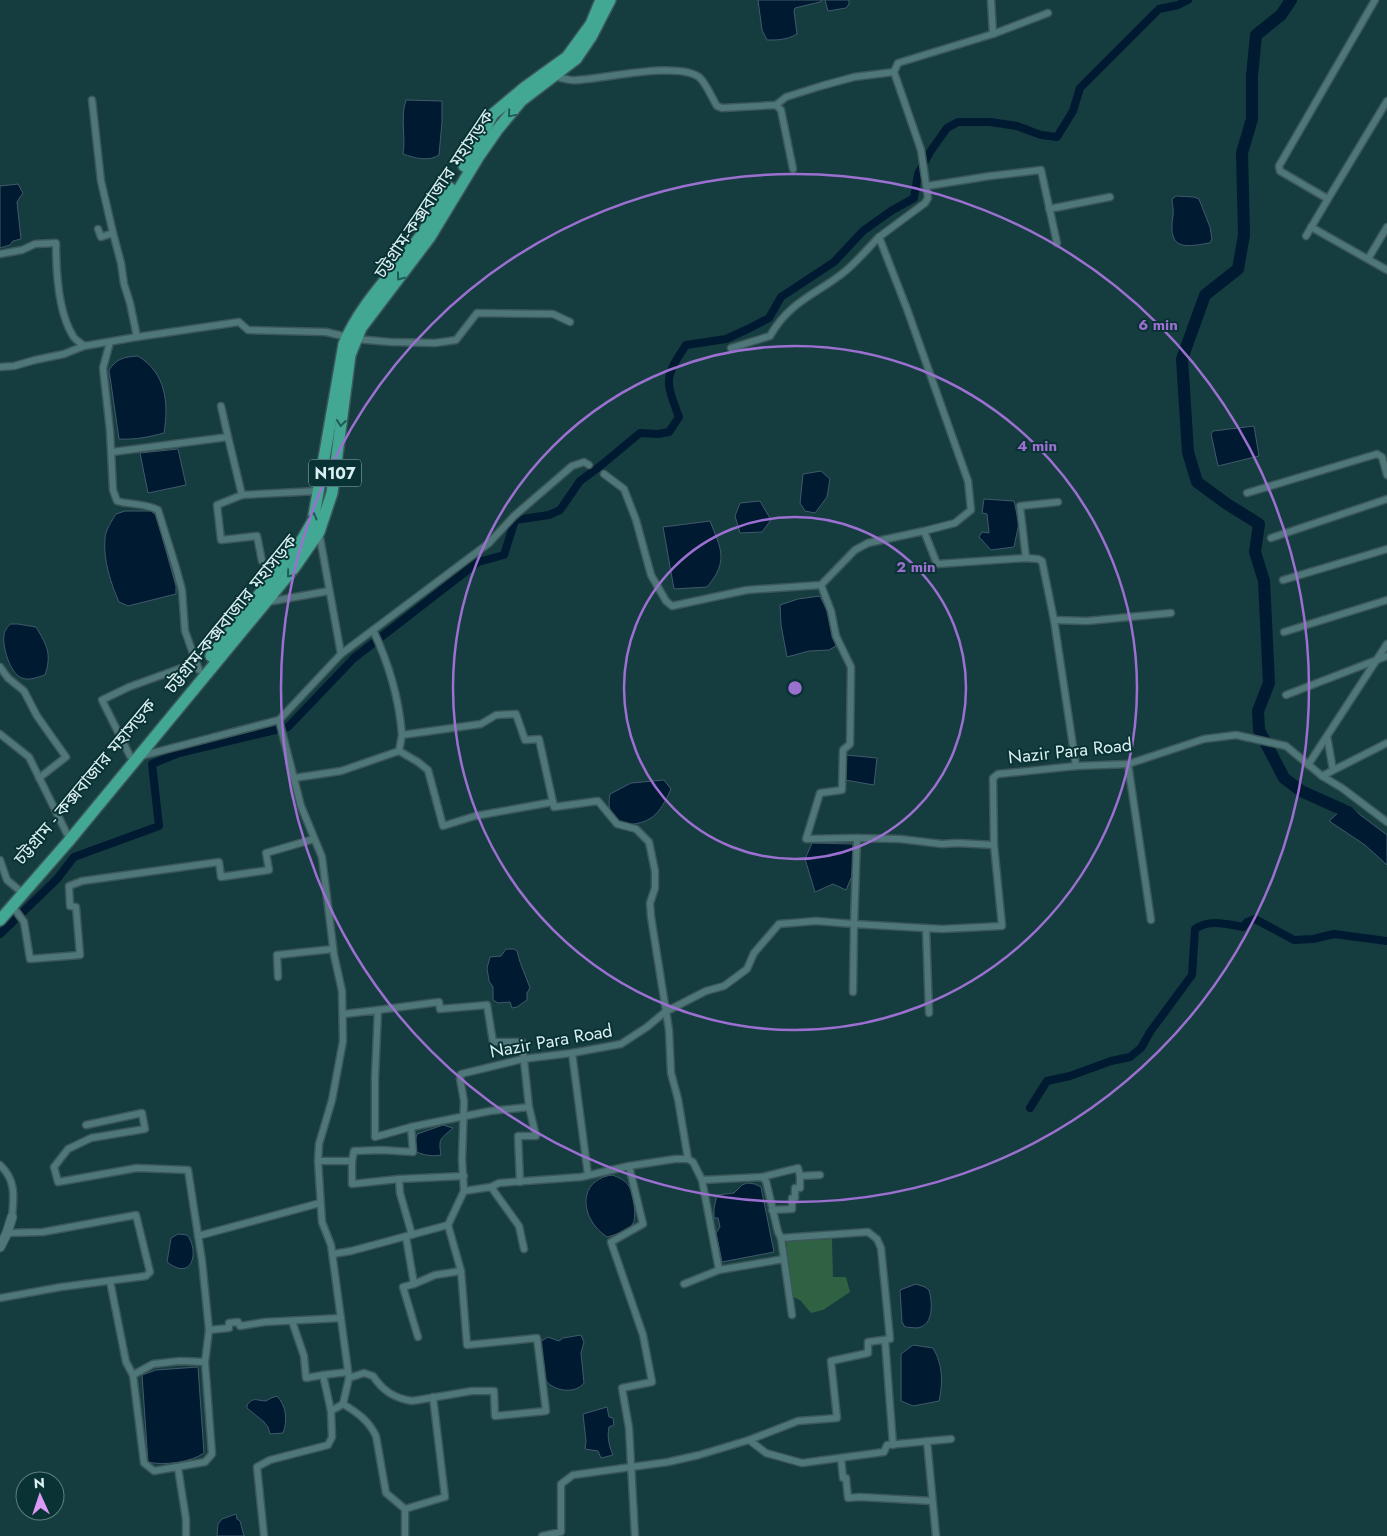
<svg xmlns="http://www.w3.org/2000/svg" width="1387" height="1536" font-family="Jost,'Noto Sans Bengali',sans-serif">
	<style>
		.green { fill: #2e6242 }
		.water { fill: #001a32; stroke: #415a6b }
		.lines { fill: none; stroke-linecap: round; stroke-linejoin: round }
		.canal { stroke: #001a32; stroke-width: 8 }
		.river { stroke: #001a32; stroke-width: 12 }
		.street-casing { stroke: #3c5759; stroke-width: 9 }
		.secondary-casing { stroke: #3c5759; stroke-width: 11 }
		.highway-casing { stroke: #3c5759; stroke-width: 14 }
		.street { stroke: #4f7678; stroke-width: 6 }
		.secondary { stroke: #4f7678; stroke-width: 9 }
		.highway { stroke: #42a793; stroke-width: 11 }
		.oneway { stroke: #1d5b55 }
		.ring { fill: none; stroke: #9c70d0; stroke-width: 2.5 }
		.labels { text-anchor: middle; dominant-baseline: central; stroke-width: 4; stroke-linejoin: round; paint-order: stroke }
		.shield { fill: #093234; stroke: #9bb6b8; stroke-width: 1 }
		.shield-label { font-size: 16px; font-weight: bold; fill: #daeff0 }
		.street-label { font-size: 18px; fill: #daeff0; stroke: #093234 }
		.centre { fill: #9c70d0; stroke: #093234; stroke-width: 2.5 }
		.ring-label { font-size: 15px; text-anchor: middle; font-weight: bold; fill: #9c70d0; stroke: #093234; stroke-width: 4; stroke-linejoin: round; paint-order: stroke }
	</style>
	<rect width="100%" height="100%" fill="#153c3f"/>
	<path class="green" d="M832 1239 833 1277H846L850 1292 823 1310 811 1313 801 1301 792 1296 786 1241Z"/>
	<g class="water">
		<path d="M758 0H823L820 2 795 8 794 11 797 34C787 40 778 40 767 40L762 30Z"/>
		<path d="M825 0H849V4L846 8 828 11Z"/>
		<path d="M406 100 442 101V122L439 155C429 162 414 158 403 154 406 137 400 117 406 100Z"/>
		<path d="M18 184 23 193 17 202 21 239 13 241 10 245 0 248V186Z"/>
		<path d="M1176 196 1194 197 1199 199 1210 227 1212 239 1210 243C1189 246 1170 252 1172 223 1172 220 1173 218 1173 215 1174 210 1172 205 1172 199Z"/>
		<path d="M138 356C166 373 169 403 164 433 149 437 135 440 119 439L109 370C117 358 124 357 138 356Z"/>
		<path d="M1254 426 1259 456 1218 466 1211 434 1213 431Z"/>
		<path d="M178 449 186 485 148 493 140 453Z"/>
		<path d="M821 471 830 479 827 497 815 513 805 511 800 503 803 474Z"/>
		<path d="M984 499 1014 501 1019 523 1014 547 991 550 979 537 982 532 989 533 987 514 982 513Z"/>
		<path d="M760 501 771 520 762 532 740 533 735 516 740 503Z"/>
		<path d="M125 511H151L156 515 176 586V594L128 606 119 602C111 584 103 560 105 539 105 530 112 521 116 514Z"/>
		<path d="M710 521C721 549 729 561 707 587L674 589 663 527Z"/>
		<path d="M820 596 827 610 836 646 829 650 809 651 787 657 781 625 780 605 798 599Z"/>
		<path d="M10 624H18L36 627C47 645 52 654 45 675 38 677 29 681 22 678 10 674 2 646 4 635 4 631 8 627 10 624Z"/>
		<path d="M846 755 877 758 874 785 845 780 844 758Z"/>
		<path d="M664 780 671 789C659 815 652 824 622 825 611 814 607 810 610 794L631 783Z"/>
		<path d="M1347 805 1387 835V865L1365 845 1329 821Z"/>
		<path d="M812 843 854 844 852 876 846 890 833 884 815 892 805 859Z"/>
		<path d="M506 949H514L517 951C520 965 526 976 530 988L527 993V1000L517 1007 512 1008 510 1002 498 1003 493 1000V987L489 981 487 968 490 957 501 956Z"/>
		<path d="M443 1125 453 1128C441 1139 438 1137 441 1155 433 1157 422 1155 415 1151V1142L417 1134Z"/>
		<path d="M612 1175C618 1177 625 1180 629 1186 633 1193 638 1219 632 1225 627 1231 615 1235 607 1237 603 1234 598 1230 595 1226 579 1205 584 1179 612 1175Z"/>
		<path d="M747 1183 755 1184 761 1187 774 1252 722 1262 716 1233 720 1227 718 1218H714V1208L717 1195 734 1193 742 1185Z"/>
		<path d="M178 1234 187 1235C199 1249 194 1283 167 1262L171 1238Z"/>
		<path d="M916 1284 925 1287 929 1290C932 1301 934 1322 921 1327 916 1329 910 1327 905 1327L902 1322 900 1290Z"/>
		<path d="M581 1335 584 1342 581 1353 584 1383C574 1396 549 1390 544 1377 540 1367 541 1353 540 1342L548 1337 559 1341 563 1338Z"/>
		<path d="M913 1345 933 1348C943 1365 943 1383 939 1401L913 1406 901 1401V1354Z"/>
		<path d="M198 1367 204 1453C192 1462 163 1466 148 1462L142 1375 156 1370Z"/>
		<path d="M277 1396C286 1405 288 1421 283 1433L270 1434 268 1427 264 1422 247 1408V1405C254 1396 257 1401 266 1401L271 1398Z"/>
		<path d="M607 1407 609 1417 613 1418 614 1425 609 1427C607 1437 609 1446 613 1455L601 1458 598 1451 585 1449 586 1441 583 1414Z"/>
		<path d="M236 1514 237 1519 240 1521 244 1536H217L218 1524 222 1519Z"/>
	</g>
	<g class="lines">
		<g class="canal">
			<path d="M0 934 57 879 74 857 159 826 152 764 179 753 288 727 354 658 478 562 504 555 515 520 549 515 560 510 580 481 599 467 640 433 658 434 669 432 679 417C665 380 664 378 686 345L726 339 748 329 769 318 781 297 834 262 863 231 891 211 914 198 918 174 930 152 947 128 958 122H990L1017 126 1041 135 1057 137 1073 111 1080 88 1159 9 1178 5 1188 0"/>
			<path d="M1030 1108 1047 1081 1070 1076 1111 1061 1130 1057 1141 1048 1150 1032 1192 975 1195 929C1210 919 1226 924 1243 927L1247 922 1255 919 1294 940 1313 939 1334 934 1387 941"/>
		</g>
		<path class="river" d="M1291 0 1281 15 1256 35 1252 76V119L1242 153 1244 235 1238 269 1205 295 1182 359 1188 452 1197 482 1227 504 1259 524 1255 552 1264 581 1269 683 1258 711 1259 730 1284 778 1301 791 1348 812 1355 819"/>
		<defs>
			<g id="street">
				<path d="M991 0 993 34"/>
				<path d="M1375 0 1279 166 1280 171 1328 199 1387 101"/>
				<path d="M554 76C561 78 569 81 577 80 604 79 677 61 699 77 706 83 712 98 717 106L722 108 776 105 786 97 821 86 854 77 894 72"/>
				<path d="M92 100 101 181 113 233"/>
				<path d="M776 105 781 110 793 169"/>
				<path d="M927 186 990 176 1041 170 1057 243"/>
				<path d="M1049 209 1110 197"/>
				<path d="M1311 227 1387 270"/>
				<path d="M98 229 101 237 113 233 121 263 124 284 130 303 137 337"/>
				<path d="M1306 236 1328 199"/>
				<path d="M879 237 925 203 928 198 921 150 894 72 898 63 993 34 1048 13"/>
				<path d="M0 254 22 250 35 244 56 243C56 270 58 312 73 336 75 340 81 343 84 346"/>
				<path d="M1368 259 1387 227"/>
				<path d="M110 342 103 368 110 431 113 490 117 501C130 505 145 503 158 510L176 568 182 590 185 631 199 670"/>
				<path d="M731 348 770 336C789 302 815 295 843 273 856 263 868 248 879 237L907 309 968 481 971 510 955 523 924 531"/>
				<path d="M0 367 14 366 35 360 64 354 84 346 137 337 239 322 248 330 326 332 356 339 390 342 435 343 456 340 477 313 553 314 570 322"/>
				<path d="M221 406 228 437"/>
				<path d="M112 452 228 437 242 495 318 491"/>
				<path d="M604 474 624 489 636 520 651 575 666 601 672 606 747 590 821 585 855 550 868 543 924 531 937 564 1026 558 1038 559 1042 561 1054 620 1076 766"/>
				<path d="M1247 493 1377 454 1382 457 1387 475"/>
				<path d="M242 495 217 505 221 540 257 536 262 561 275 575"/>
				<path d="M319 532 341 654"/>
				<path d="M1271 538 1387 499"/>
				<path d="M1026 558 1020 506 1058 502"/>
				<path d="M1283 580 1387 549"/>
				<path d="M821 585 831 611 836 636 851 667 850 744 843 750 842 790 820 793 806 839 857 838"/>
				<path d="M267 602 329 591"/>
				<path d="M1054 620 1087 621 1171 613"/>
				<path d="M373 630C389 664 399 698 402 735"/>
				<path d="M1284 632 1387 600"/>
				<path d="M0 667 8 678 24 691 37 716 66 757 39 778"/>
				<path d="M1286 695 1387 656"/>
				<path d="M279 720 301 806 322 857 334 955 342 991 343 1041 332 1100 319 1144 318 1161 322 1222 331 1245 349 1378 343 1404C358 1413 369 1421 376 1436L386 1493 405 1509V1536"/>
				<path d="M0 734 29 757 67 834"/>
				<path d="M1327 736 1333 770"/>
				<path d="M399 751 418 762 428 770 443 826 475 816 553 802"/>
				<path d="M130 756 102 700 129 687 195 663"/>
				<path d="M141 756 279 720 341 654 489 543 514 516 572 466 584 462 589 465"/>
				<path d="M1128 764 1151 920"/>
				<path d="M1308 765 1387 644"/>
				<path d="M1322 776 1387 743"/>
				<path d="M294 778 341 771 399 751 402 735 481 724 496 715 516 714 525 740 539 739 554 807 598 801 617 824 636 829 649 842 655 871V888L650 903 651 917 669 1030 671 1073 678 1099 688 1159"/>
				<path d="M0 860 7 880 19 890"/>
				<path d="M13 907 24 922 30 959 80 955 76 907 70 906 69 886 82 881 219 862 221 877 269 870 266 853 314 839"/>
				<path d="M926 928 929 1013"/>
				<path d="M278 977 277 955 333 949"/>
				<path d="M853 992 854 924 942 929 1002 926 994 845 993 778 998 774 1076 766 1128 764 1204 739 1236 735 1286 746 1322 776 1342 788 1387 822"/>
				<path d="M344 1014 378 1010 375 1077V1137L411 1127"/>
				<path d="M572 1053 588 1175"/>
				<path d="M86 1125 142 1113 145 1129 91 1138 68 1149 54 1167 58 1182 137 1168 188 1170 202 1261 209 1330 205 1362 212 1454 205 1462 154 1471 144 1463 133 1375 126 1362 110 1281"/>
				<path d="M318 1161H352L354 1151 382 1150 413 1152 411 1127 490 1111 529 1107 522 1042H493L487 1005 440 1009 439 1002 378 1010"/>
				<path d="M352 1161V1184L399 1179 400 1193 412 1235"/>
				<path d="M0 1165C16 1180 14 1196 12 1217"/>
				<path d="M629 1166 643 1224 611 1242 643 1335 652 1382 622 1388 629 1428 635 1536"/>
				<path d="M762 1177 798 1168 800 1176"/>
				<path d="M399 1179 464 1176"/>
				<path d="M702 1180 719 1270 784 1259"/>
				<path d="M520 1182 518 1136H536L529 1107"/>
				<path d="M491 1187 519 1226 524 1249"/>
				<path d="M464 1191 491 1187 499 1183 581 1177 629 1166 675 1159H688L693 1162 702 1180 762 1177 766 1181 778 1232 781 1238 868 1232 877 1239 881 1248 890 1339 868 1342V1353L831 1361 837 1418 798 1421 749 1440"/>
				<path d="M772 1210 792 1209V1198H795V1188H800V1176L820 1175"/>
				<path d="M198 1236 320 1203"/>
				<path d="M406 1237 414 1284 403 1287 418 1337"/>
				<path d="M781 1238 792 1315"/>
				<path d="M333 1254 351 1251 448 1225 464 1191 462 1160 464 1101 460 1079 461 1074 523 1059 572 1053 621 1044 647 1027 665 1012 706 991 724 986 747 969 754 953 779 924 816 921 854 924 857 838 900 839 942 844 957 843 994 845"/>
				<path d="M414 1284 435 1275 461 1271"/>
				<path d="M684 1284 719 1270"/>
				<path d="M0 1298 61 1287 146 1276 150 1272 136 1215 43 1232 7 1233"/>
				<path d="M292 1321 304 1356 306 1378 323 1375"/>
				<path d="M209 1330 229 1328V1323L238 1322 240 1326 265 1322 341 1318"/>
				<path d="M885 1340 893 1445"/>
				<path d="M133 1375 153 1364 180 1361 205 1362"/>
				<path d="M349 1378 364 1373 373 1376C383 1391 394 1398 412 1401L472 1391H494L495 1416 546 1411 537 1338 467 1345 461 1271 448 1225"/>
				<path d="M331 1411 323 1375 348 1372"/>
				<path d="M927 1441 936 1536"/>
				<path d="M841 1458 843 1478H846L848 1498 860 1497 932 1501"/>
				<path d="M178 1468 186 1519V1536"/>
				<path d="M405 1509 445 1497 433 1397"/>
				<path d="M264 1536 257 1467 270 1460 328 1445 332 1437 331 1411 343 1404"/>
				<path d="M542 1536 561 1532V1484L573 1475 668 1462 699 1455 749 1440 766 1453 802 1463 884 1452 887 1445 951 1439"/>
			</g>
			<path id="secondary" d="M0 1247 7 1233 12 1217"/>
			<g id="highway">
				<path d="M464 166 493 114 524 88 567 57 591 24 601 0"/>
				<path d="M211 656 302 540 313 521 344 344C361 302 396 271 422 234 432 219 441 203 450 188"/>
				<path d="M0 920 68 842 294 568 319 532 332 493 350 355 361 328 430 237 479 156 497 130 521 101 576 59 591 37 610 0"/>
			</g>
		</defs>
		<use href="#street" class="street-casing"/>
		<use href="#secondary" class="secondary-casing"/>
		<use href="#highway" class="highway-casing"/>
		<use href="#street" class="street"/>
		<use href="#secondary" class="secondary"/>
		<use href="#highway" class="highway"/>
	</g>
	<defs><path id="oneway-chevron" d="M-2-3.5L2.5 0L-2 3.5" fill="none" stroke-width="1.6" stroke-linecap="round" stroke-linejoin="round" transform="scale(1.25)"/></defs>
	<g class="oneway">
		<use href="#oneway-chevron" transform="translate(511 114) rotate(130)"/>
		<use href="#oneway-chevron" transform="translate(400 277) rotate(127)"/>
		<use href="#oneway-chevron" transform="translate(341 423) rotate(97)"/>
		<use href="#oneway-chevron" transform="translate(313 516) rotate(-75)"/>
		<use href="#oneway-chevron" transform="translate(290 574) rotate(129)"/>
	</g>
	<g class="ring">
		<circle cx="795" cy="688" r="171"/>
		<circle cx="795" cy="688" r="342"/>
		<circle cx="795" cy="688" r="514"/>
	</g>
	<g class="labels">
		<rect class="shield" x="309" y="459.5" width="52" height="27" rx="4"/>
		<g class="shield-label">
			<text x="335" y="473">N107</text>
		</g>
		<g class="street-label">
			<text transform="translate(434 194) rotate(-56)">চট্টগ্রাম-কক্সবাজার মহাসড়ক</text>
			<text transform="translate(231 614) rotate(-51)">চট্টগ্রাম-কক্সবাজার মহাসড়ক</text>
			<text transform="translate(1070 751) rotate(-6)">Nazir Para Road</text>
			<text transform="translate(85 782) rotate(-50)">চট্টগ্রাম - কক্সবাজার মহাসড়ক</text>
			<text transform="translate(551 1041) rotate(-10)">Nazir Para Road</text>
		</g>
	</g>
	<circle cx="795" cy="688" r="8" class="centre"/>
	<g class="ring-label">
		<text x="1158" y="330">6 min</text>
		<text x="1037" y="451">4 min</text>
		<text x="916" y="572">2 min</text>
	</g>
	<g transform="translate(40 1496) rotate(357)"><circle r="24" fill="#093234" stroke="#5d7e7f"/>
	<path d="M0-4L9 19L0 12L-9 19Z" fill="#da9af6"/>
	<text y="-8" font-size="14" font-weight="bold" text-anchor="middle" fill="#daeff0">N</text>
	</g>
</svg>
